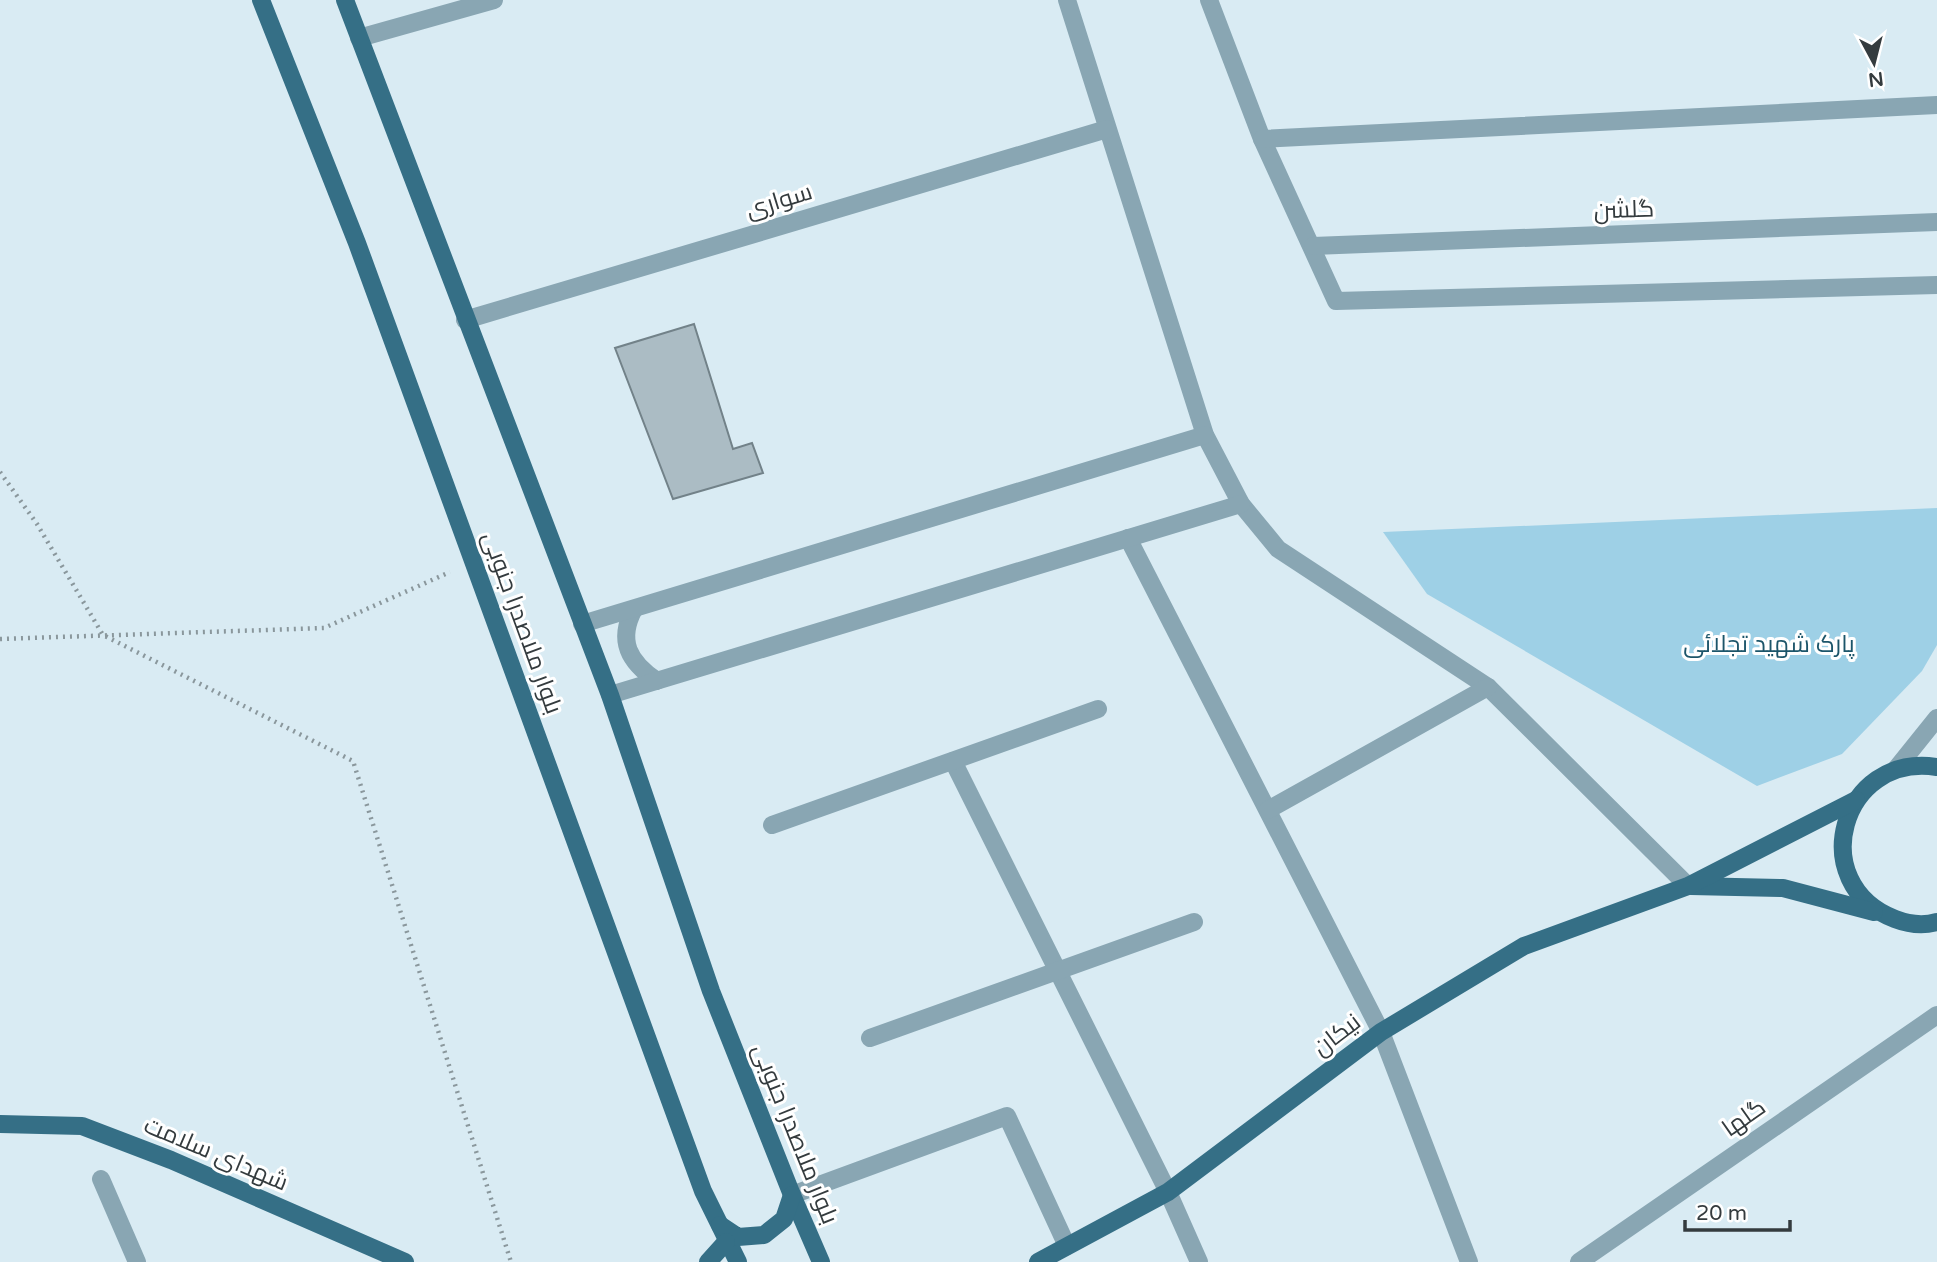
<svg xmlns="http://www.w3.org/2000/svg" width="1937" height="1262" font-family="'Varela Round',Cairo,sans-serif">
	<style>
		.green { fill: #9ed0e6 }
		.building { fill: #abbcc4; stroke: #728289; stroke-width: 2 }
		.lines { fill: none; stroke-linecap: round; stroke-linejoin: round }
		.path { stroke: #8a979c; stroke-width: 4.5; stroke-dasharray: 2 5; stroke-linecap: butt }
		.minor { stroke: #89a6b3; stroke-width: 18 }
		.major { stroke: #356f86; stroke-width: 18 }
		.labels { text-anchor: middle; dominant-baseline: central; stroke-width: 6; stroke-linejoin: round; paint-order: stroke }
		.street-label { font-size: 24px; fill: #343b3e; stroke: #fff }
		.park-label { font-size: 24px; fill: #1c556a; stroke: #fff }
	</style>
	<rect width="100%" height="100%" fill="#d9ebf3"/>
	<path class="green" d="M1937 508V645L1922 671 1842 754 1757 786 1427 594 1383 532Z"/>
	<path class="building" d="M694 324 733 449 752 443 763 473 673 499 615 348Z"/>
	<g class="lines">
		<g class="path">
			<path d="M0 472 37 524 103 635 353 761 511 1262"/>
			<path d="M0 639 324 628 450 572"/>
		</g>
		<g class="minor">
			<path d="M1067 0 1205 435 1241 504 1278 549 1488 687 1688 886"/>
			<path d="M1209 0 1262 139 1336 301 1937 285"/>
			<path d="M359 38 494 0"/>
			<path d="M1262 139 1937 105"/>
			<path d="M1313 246 1937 222"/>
			<path d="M465 320 1107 129"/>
			<path d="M1128 538 1381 1032 1469 1262"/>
			<path d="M634 609C617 641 629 662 657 681"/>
			<path d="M582 624 1205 435"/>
			<path d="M610 695 1241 504"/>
			<path d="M953 761 1168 1192 1199 1262"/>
			<path d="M1896 769 1937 718"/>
			<path d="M1268 810 1488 687"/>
			<path d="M772 825 1098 709"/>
			<path d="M870 1038 1194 922"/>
			<path d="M101 1179 137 1262"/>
			<path d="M792 1195 1007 1116 1067 1246"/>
			<path d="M1579 1262 1937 1015"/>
		</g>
		<g class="major">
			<path d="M261 0 357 243 703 1191 738 1262"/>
			<path d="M345 0 610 695 711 991 792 1195 821 1262"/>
			<path d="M1937 767C1841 752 1804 884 1895 919 1908 924 1923 926 1937 922"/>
			<path d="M1691 886 1783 888 1874 912"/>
			<path d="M0 1124 82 1126 171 1160 405 1262"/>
			<path d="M720 1225 738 1237 764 1235 784 1219 792 1195"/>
			<path d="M708 1262 726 1242"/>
			<path d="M1038 1262 1168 1192 1381 1032 1524 946 1688 886 1856 800"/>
		</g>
	</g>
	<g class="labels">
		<g class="street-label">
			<text transform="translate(779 201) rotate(-17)">سواری</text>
			<text transform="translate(1624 210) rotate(-2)">گلشن</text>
			<text transform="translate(522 623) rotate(70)">بلوار ملاصدرا جنوبی</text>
			<text transform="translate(1337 1035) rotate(-37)">نیکان</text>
			<text transform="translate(1744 1118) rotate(-35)">گلها</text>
			<text transform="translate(795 1134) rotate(68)">بلوار ملاصدرا جنوبی</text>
			<text transform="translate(216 1154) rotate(23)">شهدای سلامت</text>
		</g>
		<g class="park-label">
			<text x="1769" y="644">پارک شهید تجلائی</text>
		</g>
	</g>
	<g transform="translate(1874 63) rotate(173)" stroke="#ffffff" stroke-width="5" paint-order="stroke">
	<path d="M0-5L12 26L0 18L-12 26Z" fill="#343b3e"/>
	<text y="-10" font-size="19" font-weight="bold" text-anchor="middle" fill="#343b3e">N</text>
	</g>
	<path d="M1685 1220v10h105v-10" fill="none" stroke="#343b3e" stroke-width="3.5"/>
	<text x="1696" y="1220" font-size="21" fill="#343b3e" stroke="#ffffff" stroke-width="5" paint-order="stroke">20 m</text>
</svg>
